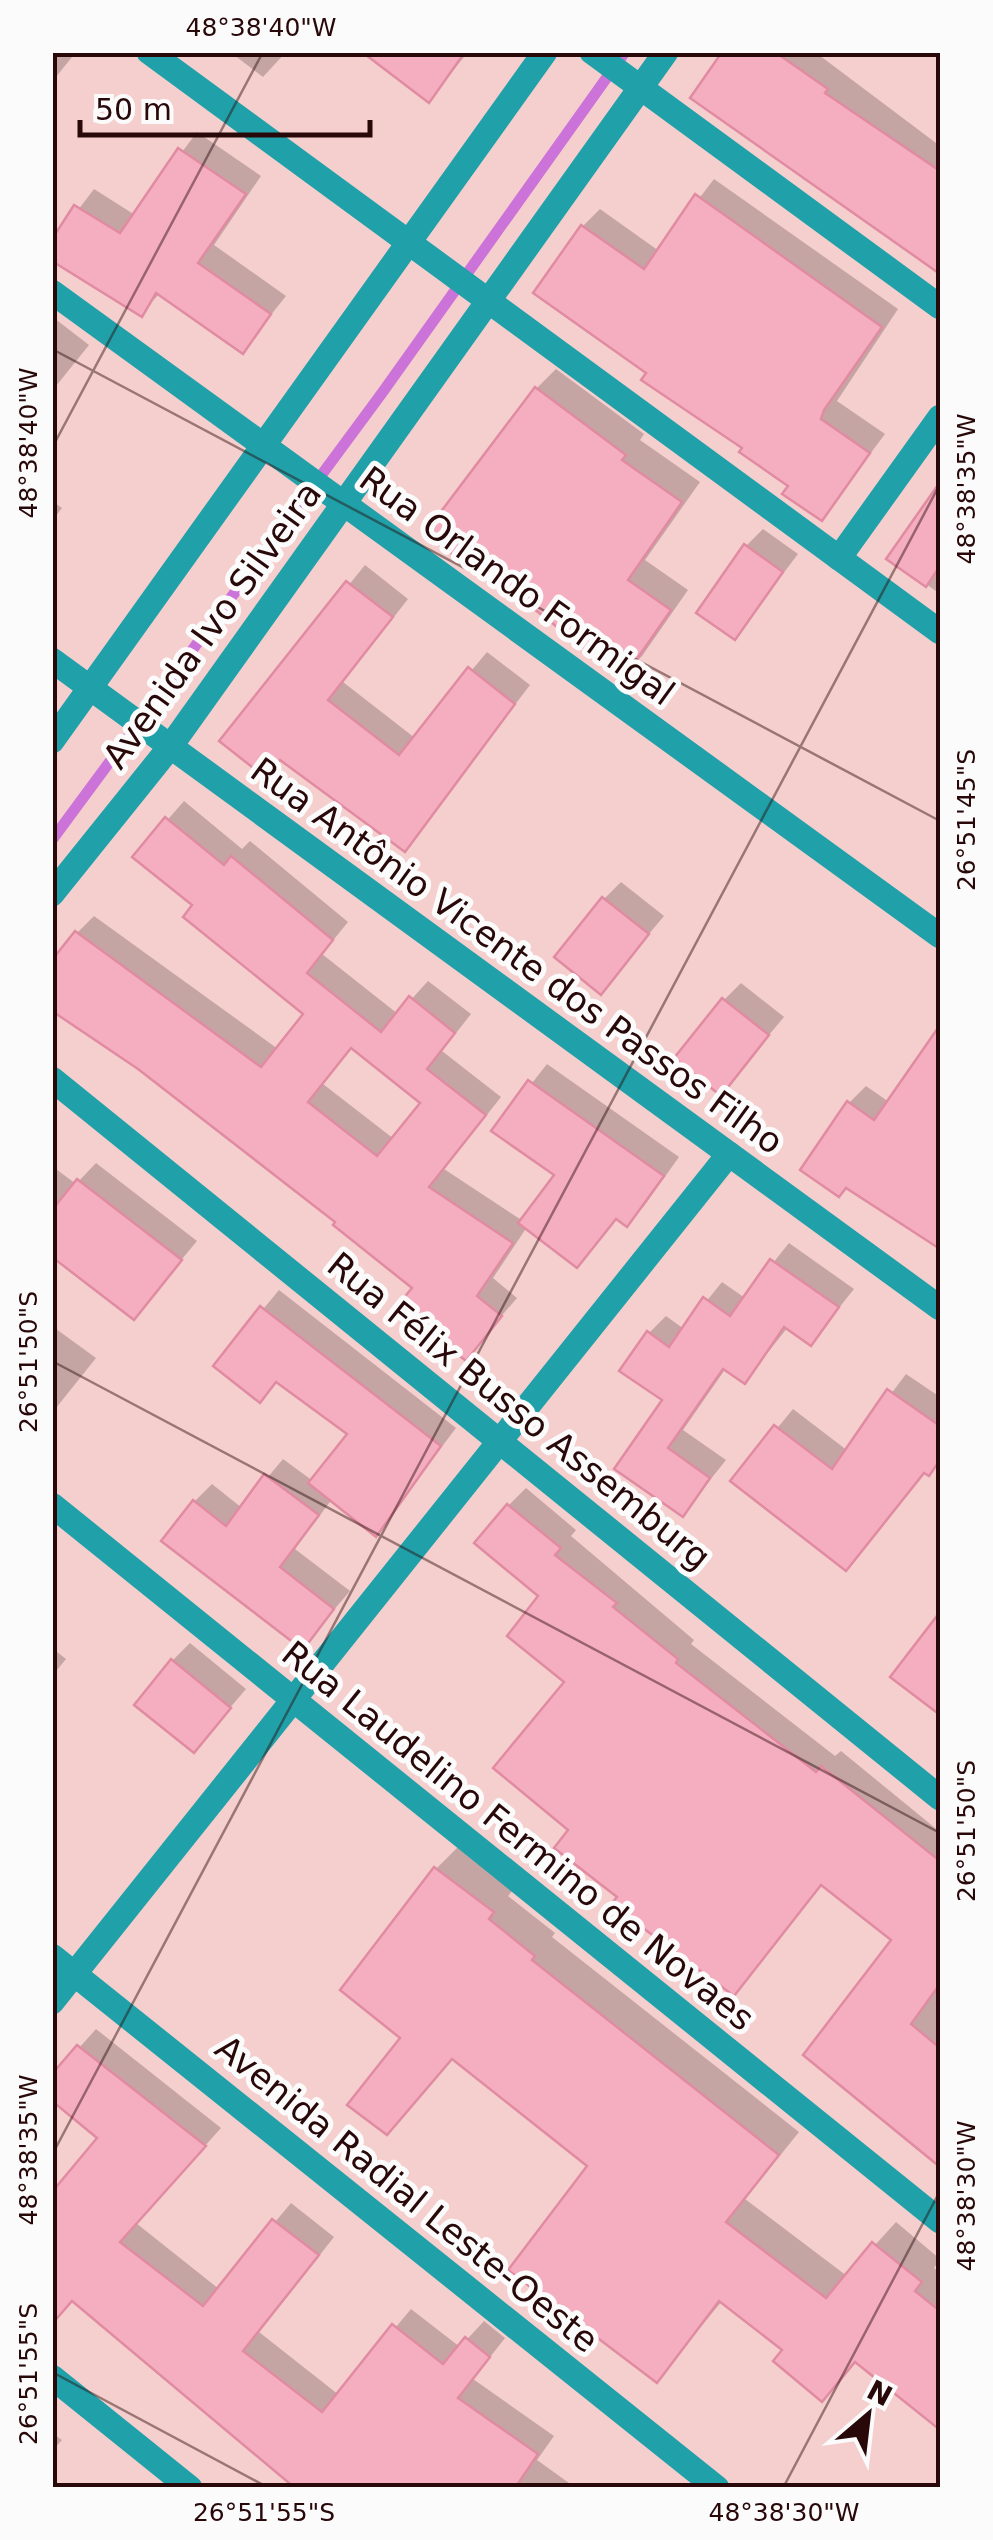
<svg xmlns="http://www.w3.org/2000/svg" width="993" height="2540" font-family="'DejaVu Sans',sans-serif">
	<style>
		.shadow { fill: #0003; fill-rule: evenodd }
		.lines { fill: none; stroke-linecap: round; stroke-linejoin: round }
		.stream { stroke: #cb73d8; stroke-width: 11 }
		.building { fill: #f5aec0; stroke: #e18ba2; stroke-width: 2.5; fill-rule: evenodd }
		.minor { stroke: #20a0a9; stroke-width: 25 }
		.ticks { fill: none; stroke: #280809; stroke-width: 2.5; stroke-opacity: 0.45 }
		.labels { text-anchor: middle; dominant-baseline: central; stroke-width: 10; stroke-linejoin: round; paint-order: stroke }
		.street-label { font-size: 35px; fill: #280809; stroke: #fbfbfb }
		.neatline { fill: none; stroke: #280809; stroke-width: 4 }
		.ticks-label { font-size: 25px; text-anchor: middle; fill: #280809 }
	</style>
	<rect width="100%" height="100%" fill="#f5cfcd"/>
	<g class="shadow">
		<path d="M52 52H76L52 82Z"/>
		<path d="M230 52H286L263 77Z"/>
		<path d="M365 52H468L429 100Z"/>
		<path d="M725 52H815L940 146V274L694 98Z"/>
		<path d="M197 132 261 176 214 245 286 296 242 351 160 293 141 314 52 244 94 189 135 215Z"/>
		<path d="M714 179 898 309 837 401 885 434 822 518 746 447 649 373 583 226 600 209 659 251Z"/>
		<path d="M54 318 89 345 52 391V320Z"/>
		<path d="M556 369 644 434 640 440 700 482 645 560 688 590 642 656 622 676 537 388Z"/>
		<path d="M940 488V594L890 558Z"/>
		<path d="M52 501 62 508 52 521Z"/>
		<path d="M763 529 798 554 735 637 746 546Z"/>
		<path d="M365 565 408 599 343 682 415 738 487 652 530 685 405 849 282 759 266 774 223 740Z"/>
		<path d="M184 801 242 849 250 841 348 922 322 954 398 1014 428 981 471 1014 442 1051 501 1097 444 1169 523 1221 558 1175 495 1130 547 1064 679 1157 644 1206 627 1224 618 1217 577 1265 527 1227 493 1278 517 1298 466 1357 415 1287 339 1221 77 933 94 916 278 1049 306 1013 196 905 136 856ZM353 1047 423 1103 394 1139 323 1084Z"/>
		<path d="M621 882 664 916 601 991 604 899Z"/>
		<path d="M741 983 784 1017 721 1092 724 1000Z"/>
		<path d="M940 1029V1113L936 1120 940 1123V1248L847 1186 849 1103 866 1086 889 1102Z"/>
		<path d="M96 1163 197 1241 134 1317 52 1254V1166L76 1184Z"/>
		<path d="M789 1243 854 1289 811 1343 788 1327 745 1381 726 1368 683 1430 726 1460 683 1514 618 1468 666 1400 649 1333 666 1316 684 1329 722 1282 745 1298Z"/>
		<path d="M279 1290 456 1428 376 1534 332 1499 295 1549 350 1591 303 1646 194 1502 212 1484 242 1508 283 1459 313 1481 350 1434 278 1381 260 1400 216 1366Z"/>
		<path d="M52 1326 96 1358 52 1413Z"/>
		<path d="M906 1374 940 1397V1461L926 1471 846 1568 734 1481 793 1409 848 1451Z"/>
		<path d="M526 1488 576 1530 571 1536 694 1640 691 1644 835 1756 841 1751 940 1832V2165L806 2054 894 1940 823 1884 733 1993 620 1897 571 1830 568 1681 509 1505Z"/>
		<path d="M190 1643 246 1689 194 1750 173 1660Z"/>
		<path d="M52 1648 66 1659 52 1676Z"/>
		<path d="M458 1847 514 1889 508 1896 555 1933 552 1937 799 2132 745 2199 847 2276 896 2222 940 2259 934 2268 940 2273V2426L857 2361 822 2398 786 2350 722 2301 657 2380 591 2166 454 2057 403 2037 436 1869Z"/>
		<path d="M96 2029 221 2128 136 2223 219 2289 291 2203 334 2237 259 2332 339 2395 411 2309 460 2347 484 2321 505 2338 473 2379 554 2436 537 2460 576 2488H456L74 2299 52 2313V2182L59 2188 100 2138 52 2078Z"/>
		<path d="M52 2433 62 2440 52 2451Z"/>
	</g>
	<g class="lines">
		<path class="stream" d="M52 840 382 393 625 52"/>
	</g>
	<g class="building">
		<path d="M362 52H465L429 103Z"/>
		<path d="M722 52H775L828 89 825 93 940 171V274L690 98Z"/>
		<path d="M178 148 246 194 198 263 271 314 243 354 156 293 142 317 52 261V239L74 205 120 233Z"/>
		<path d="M695 194 882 327 824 410 821 419 870 453 822 521 782 494 788 486 739 452 742 448 641 380 646 373 533 293 581 225 644 269Z"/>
		<path d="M535 387 626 455 622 460 682 502 628 580 671 610 623 679 467 556 463 562 424 534Z"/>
		<path d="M940 482V566L926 587 886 559Z"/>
		<path d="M744 544 783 572 735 640 696 613Z"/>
		<path d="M346 581 393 617 328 700 399 755 468 667 515 704 405 852 280 760 266 778 219 741Z"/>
		<path d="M165 817 224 865 231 856 333 940 307 973 381 1032 409 996 455 1033 427 1069 486 1115 429 1187 513 1243 477 1296 502 1316 466 1361 397 1306 412 1288 333 1225 335 1222 138 1069 52 1011V960L75 931 261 1067 303 1014 183 917 192 905 132 857ZM351 1048 420 1103 377 1156 308 1102Z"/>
		<path d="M602 897 649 934 601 995 554 957Z"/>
		<path d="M722 998 769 1035 721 1096 674 1058Z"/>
		<path d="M940 1025V1249L846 1188 839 1197 800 1170 847 1101 874 1120Z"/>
		<path d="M528 1080 664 1176 627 1227 616 1219 577 1268 518 1223 554 1175 491 1131Z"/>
		<path d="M77 1179 182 1260 134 1320 52 1257V1210Z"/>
		<path d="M770 1259 839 1307 811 1346 784 1327 745 1384 723 1369 668 1448 710 1478 683 1517 614 1469 662 1400 619 1371 647 1331 669 1347 703 1297 730 1316Z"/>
		<path d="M260 1306 441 1446 376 1537 308 1483 347 1434 276 1382 260 1403 213 1366Z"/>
		<path d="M887 1389 940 1426V1460L929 1476 924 1473 846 1571 730 1481 774 1425 832 1469Z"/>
		<path d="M264 1474 319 1515 280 1567 334 1609 303 1650 161 1541 193 1500 226 1526Z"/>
		<path d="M507 1504 561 1548 555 1555 617 1603 613 1607 678 1659 676 1663 816 1772 821 1766 940 1861V1984L911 2024 940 2048V2167L803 2055 891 1940 821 1885 734 1996 611 1904 617 1897 554 1848 568 1830 493 1768 564 1682 507 1636 538 1596 474 1543Z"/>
		<path d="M940 1612V1715L890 1677Z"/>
		<path d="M171 1659 231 1708 194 1753 134 1705Z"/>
		<path d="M434 1867 494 1912 489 1919 535 1956 532 1960 779 2155 726 2222 826 2298 872 2242 922 2282 915 2291 940 2311V2430L855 2362 822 2402 773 2361 782 2350 719 2301 657 2383 508 2270 587 2166 452 2059 387 2135 347 2105 400 2038 340 1990Z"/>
		<path d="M77 2045 206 2146 120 2242 203 2306 272 2219 319 2255 243 2351 322 2412 392 2324 443 2364 465 2337 490 2357 458 2398 538 2454 515 2488H295L72 2301 52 2324V2192L97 2138 52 2101V2074Z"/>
	</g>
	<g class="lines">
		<g class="minor">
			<path d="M149 52 940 632"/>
			<path d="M592 52 940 307"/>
			<path d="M52 292 940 936"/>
			<path d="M839 558 940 417"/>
			<path d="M52 660 940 1308"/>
			<path d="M52 741 545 52"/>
			<path d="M52 894 170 747 666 52"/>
			<path d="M52 1079 940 1798"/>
			<path d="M52 1505 940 2221"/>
			<path d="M52 1956 717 2488"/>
			<path d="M52 2002 729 1154"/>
			<path d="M52 2377 190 2488"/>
		</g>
	</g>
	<path class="ticks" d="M52 349 940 821M52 448 263 52M52 1361 940 1833M52 2155 940 484M52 2372 269 2488M783 2488 940 2191"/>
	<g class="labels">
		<g class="street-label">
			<text transform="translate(517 586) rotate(36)">Rua Orlando Formigal</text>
			<text transform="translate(212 625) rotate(-54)">Avenida Ivo Silveira</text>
			<text transform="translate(517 956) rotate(36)">Rua Antônio Vicente dos Passos Filho</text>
			<text transform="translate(519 1411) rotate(39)">Rua Félix Busso Assemburg</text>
			<text transform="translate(518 1836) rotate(39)">Rua Laudelino Fermino de Novaes</text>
			<text transform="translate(407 2194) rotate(39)">Avenida Radial Leste-Oeste</text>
		</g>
	</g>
	<rect width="993" height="2540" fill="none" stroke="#fbfbfb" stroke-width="110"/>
	<g transform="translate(868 2415) rotate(28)" stroke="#fbfbfb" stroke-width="8" paint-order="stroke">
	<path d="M0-8L18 38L0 25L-18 38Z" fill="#280809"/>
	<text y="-15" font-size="28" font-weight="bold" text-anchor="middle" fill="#280809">N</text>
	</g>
	<path d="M80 120v15h290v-15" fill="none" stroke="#280809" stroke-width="5"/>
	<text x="95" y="120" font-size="30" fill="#280809" stroke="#fbfbfb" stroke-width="8" paint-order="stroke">50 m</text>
	<rect x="55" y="55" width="883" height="2430" class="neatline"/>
	<g class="ticks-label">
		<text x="261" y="36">48°38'40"W</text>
		<text transform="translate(28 443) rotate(-90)" y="9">48°38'40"W</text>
		<text transform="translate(966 489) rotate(-90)" y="9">48°38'35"W</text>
		<text transform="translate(966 820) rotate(-90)" y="9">26°51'45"S</text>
		<text transform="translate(28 1362) rotate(-90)" y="9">26°51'50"S</text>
		<text transform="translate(966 1831) rotate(-90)" y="9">26°51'50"S</text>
		<text transform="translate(28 2150) rotate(-90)" y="9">48°38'35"W</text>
		<text transform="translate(966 2196) rotate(-90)" y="9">48°38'30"W</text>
		<text transform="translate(28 2374) rotate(-90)" y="9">26°51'55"S</text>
		<text x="264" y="2521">26°51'55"S</text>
		<text x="784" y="2521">48°38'30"W</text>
	</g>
</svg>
